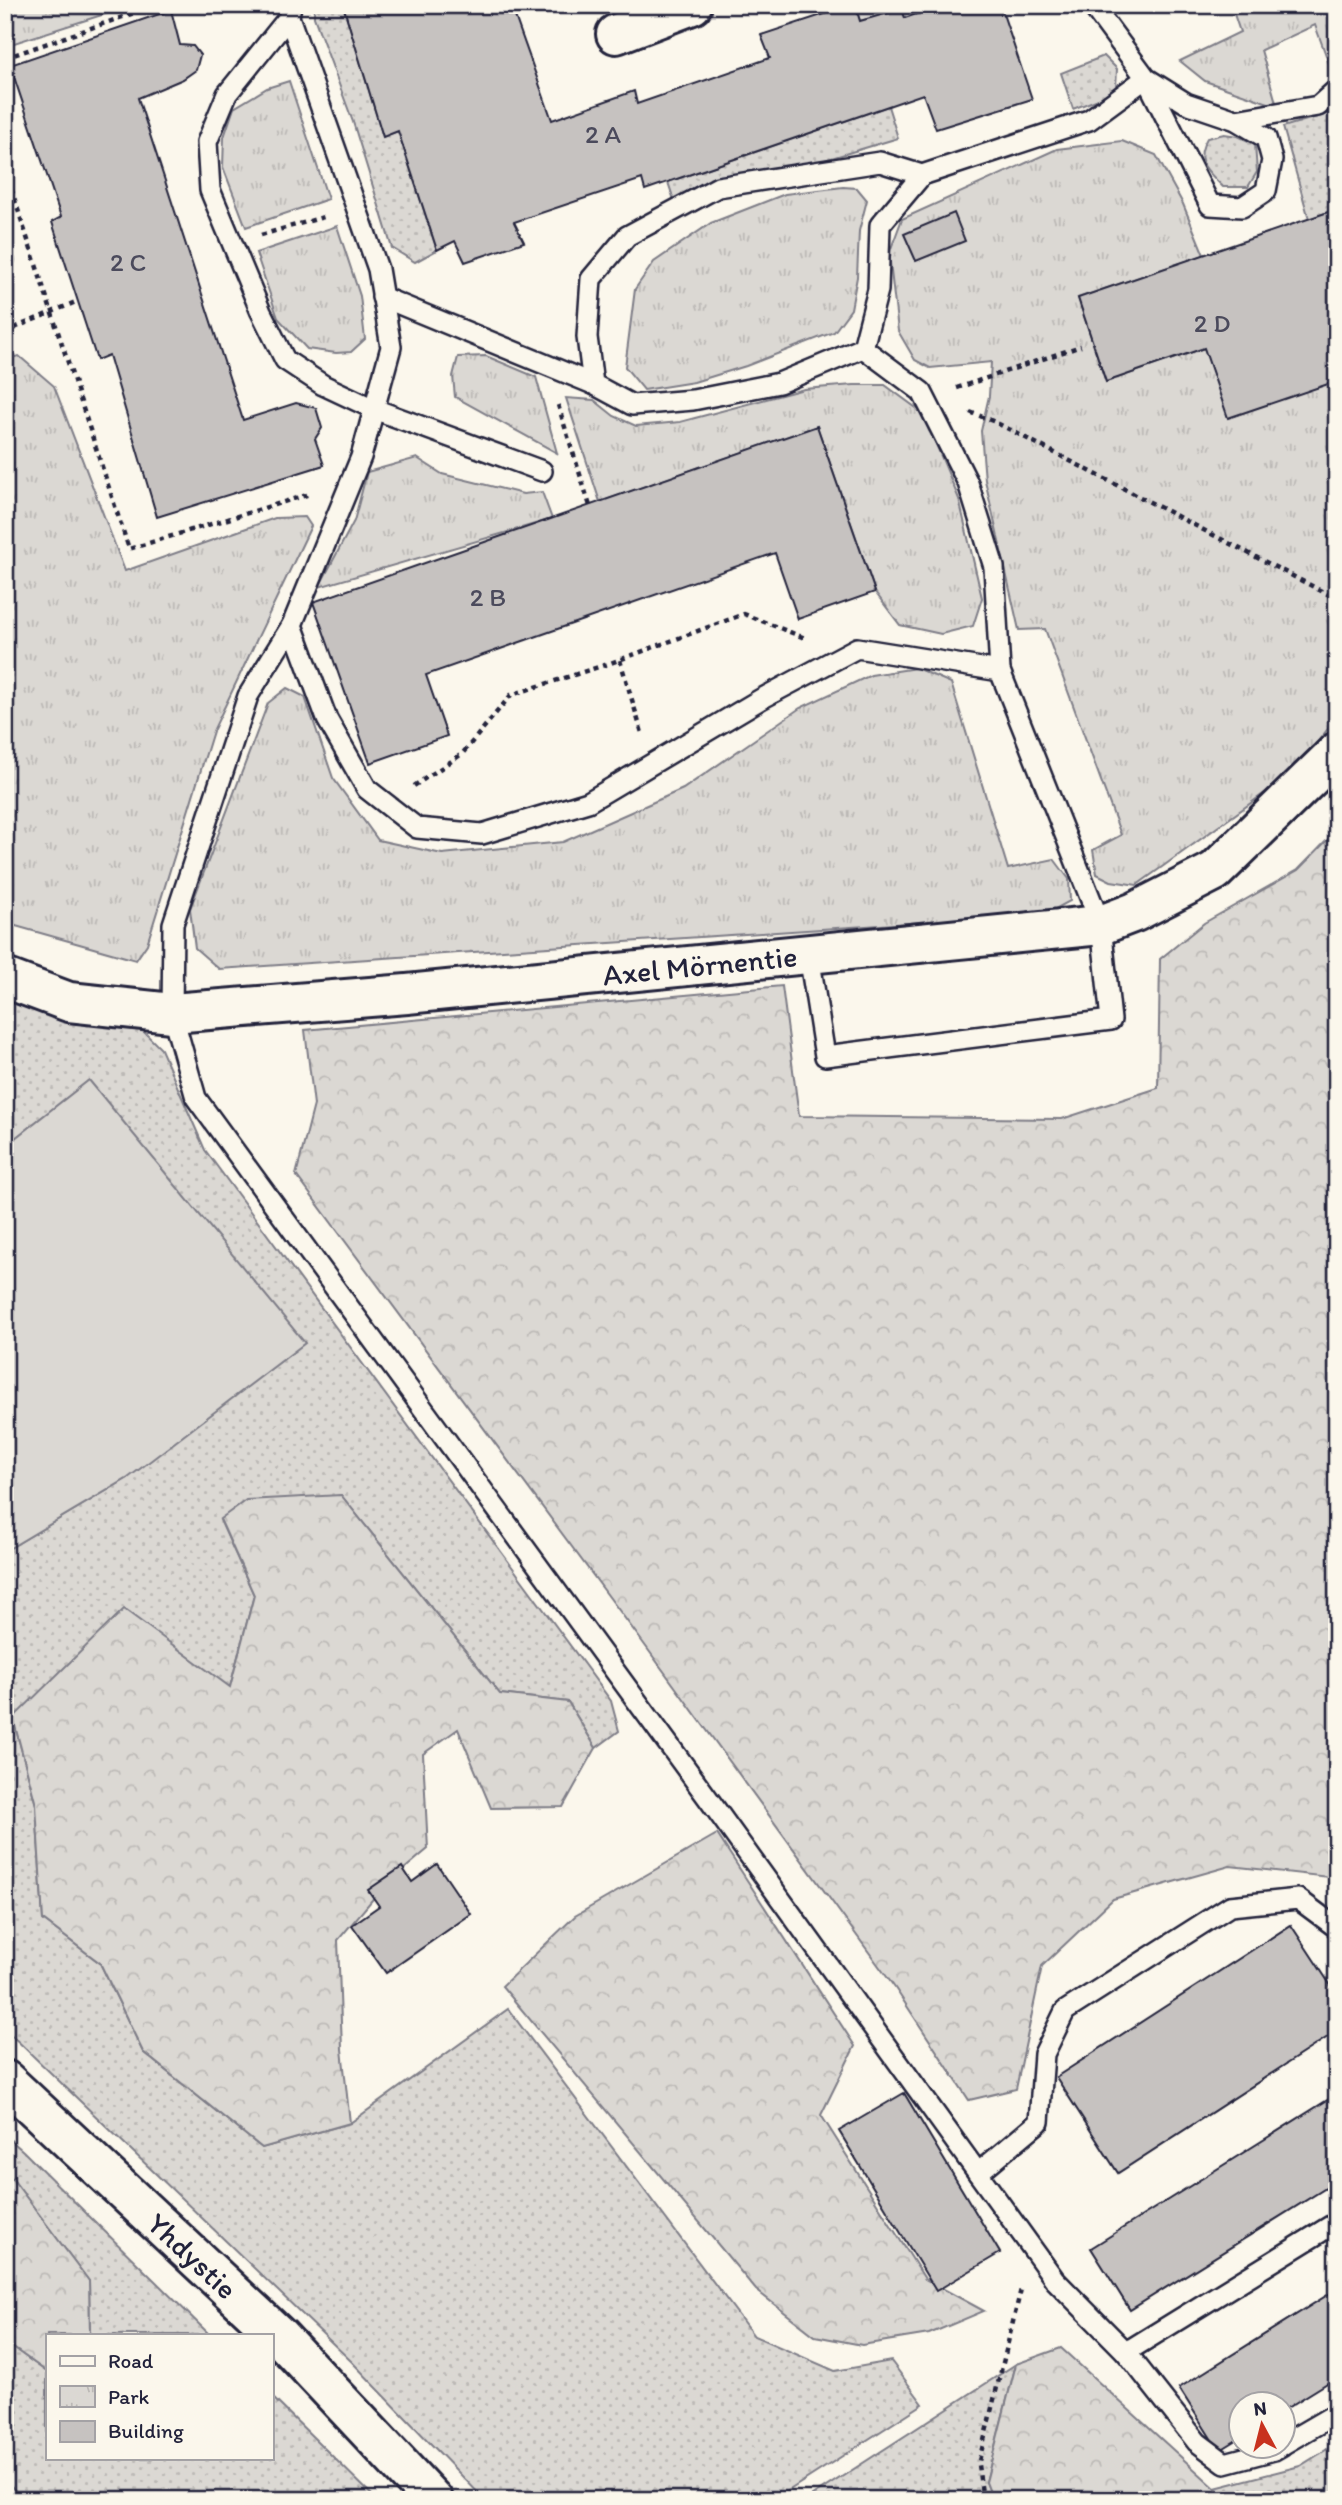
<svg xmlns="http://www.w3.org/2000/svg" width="1342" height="2505" font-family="Itim,sans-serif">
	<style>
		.grass { fill: url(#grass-dots); stroke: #7e7d87; stroke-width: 2 }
		.forest { fill: url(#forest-crowns); stroke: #7e7d87; stroke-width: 2 }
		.park { fill: url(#park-tufts); stroke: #7e7d87; stroke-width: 2 }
		.pitch { fill: #dbd8d3; stroke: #7e7d87; stroke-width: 2 }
		.building { fill: #c6c2c0; stroke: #22223b; stroke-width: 2 }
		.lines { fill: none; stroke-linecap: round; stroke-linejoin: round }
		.service-casing { stroke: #22223b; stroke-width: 24 }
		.minor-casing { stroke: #22223b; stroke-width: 44 }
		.trunk-casing { stroke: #22223b; stroke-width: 44 }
		.path { stroke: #22223b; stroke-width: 4.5; stroke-dasharray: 5 5; stroke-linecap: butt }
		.service { stroke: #fbf7ec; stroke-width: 19 }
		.minor { stroke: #fbf7ec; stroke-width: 38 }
		.trunk { stroke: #fbf7ec; stroke-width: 38 }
		.labels { text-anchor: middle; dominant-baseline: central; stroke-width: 6; stroke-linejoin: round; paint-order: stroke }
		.number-label { font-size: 26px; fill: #4b4a5c }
		.street-label { font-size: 30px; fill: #22223b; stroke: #fbf7ec }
	</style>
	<defs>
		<pattern id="grass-dots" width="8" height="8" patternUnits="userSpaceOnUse" patternTransform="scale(1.75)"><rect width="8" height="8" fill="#dbd8d3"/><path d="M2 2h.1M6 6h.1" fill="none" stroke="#bcb9b6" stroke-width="1.8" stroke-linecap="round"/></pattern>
		<pattern id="forest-crowns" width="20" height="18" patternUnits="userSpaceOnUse" patternTransform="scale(1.75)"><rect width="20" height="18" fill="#dbd8d3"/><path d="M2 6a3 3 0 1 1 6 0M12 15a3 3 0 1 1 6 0" fill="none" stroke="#bcb9b6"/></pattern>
		<pattern id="park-tufts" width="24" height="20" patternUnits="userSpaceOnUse" patternTransform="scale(1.75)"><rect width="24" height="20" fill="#dbd8d3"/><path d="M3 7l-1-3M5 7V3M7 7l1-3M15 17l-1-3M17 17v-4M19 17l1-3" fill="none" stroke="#bcb9b6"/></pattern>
	</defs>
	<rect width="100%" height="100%" fill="#fbf7ec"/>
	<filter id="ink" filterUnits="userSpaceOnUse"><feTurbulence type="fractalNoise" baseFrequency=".0143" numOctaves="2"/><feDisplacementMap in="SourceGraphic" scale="14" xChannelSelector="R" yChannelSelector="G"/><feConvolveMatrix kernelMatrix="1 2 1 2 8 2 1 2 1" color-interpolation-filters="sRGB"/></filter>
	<g filter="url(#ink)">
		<g class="grass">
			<path d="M314 5H343L383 137 398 131 437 250 415 262 392 248 353 122 314 17Z"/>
			<path d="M855 5H943L905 18 902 9 860 21Z"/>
			<path d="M1104 56 1117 69 1116 87 1101 98 1073 109 1061 73Z"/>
			<path d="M888 106 898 138 748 183 677 209 668 182Z"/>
			<path d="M1337 111V209L1309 219 1283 127Z"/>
			<path d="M1224 134 1238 136 1255 144 1257 172 1248 187H1223C1207 170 1193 162 1207 138Z"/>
			<path d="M5 994 134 1022 161 1049 205 1150 611 1701 619 1731 596 1748 568 1702 500 1694 341 1495 220 1520 254 1595 230 1687 13 1718 36 1805 43 1920 100 1963 143 2052 262 2148 350 2123 508 2009 754 2336 835 2371 891 2361 923 2404 774 2500H485L352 2362 5 2029V1551L128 1478 89 1081 5 1146Z"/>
			<path d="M5 2135 23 2151 210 2335H90L89 2281 5 2169Z"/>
			<path d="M5 2342 47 2372V2458H271V2396L377 2500H23L5 2479Z"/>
			<path d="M1016 2364 986 2482 993 2500H806Z"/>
			<path d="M1337 2443V2500H1229L1215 2488 1300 2466Z"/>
		</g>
		<g class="forest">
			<path d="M1337 830V1878L1230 1866 1113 1899 1042 1966 1016 2089 969 2100 895 1988 641 1640 296 1175 314 1105 305 1030 782 986 799 1116 1062 1119 1158 1088 1160 959 1204 923 1298 870Z"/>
			<path d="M341 1495 500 1694 568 1702 596 1748 563 1807 491 1808 458 1729 423 1754 428 1849 383 1887 338 1940 342 2049 350 2123 262 2148 143 2052 100 1963 43 1920 36 1805 13 1718 124 1609 230 1687 254 1595 220 1519 246 1500Z"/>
			<path d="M717 1834 855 2046 821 2115 925 2279 984 2311 929 2334 862 2345 815 2336 756 2290 502 1986 575 1916Z"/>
			<path d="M5 2169 89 2281 90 2335H47V2372L5 2342Z"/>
			<path d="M1061 2348 1215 2488 1229 2500H993L986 2482 1016 2364Z"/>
		</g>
		<g class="park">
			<path d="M5 5H133L5 46Z"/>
			<path d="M1231 5H1337V77L1335 80 1315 25 1261 50 1277 106 1205 81 1180 61 1240 32Z"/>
			<path d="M289 81 328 199 246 227 223 167 224 137 234 108 267 88Z"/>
			<path d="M1122 141 1156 155 1183 204 1204 255 1078 298 1106 382 1204 348 1337 381V718L1291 774 1137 885 1111 881 1097 874 1093 850 1121 835 1045 629 1019 630 985 480 981 431 989 396 991 362 930 368 915 360 898 331 889 254 902 219 1057 149Z"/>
			<path d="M843 187 857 188 867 200 859 231 857 277 851 309 834 332 746 366 694 382 644 390 625 367 635 289 654 262 711 223 785 194Z"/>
			<path d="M337 226 360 296 365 339 351 352 336 353 307 349 278 318 256 253Z"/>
			<path d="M5 227 15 260 5 301Z"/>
			<path d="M19 356 54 386 125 571 275 518 305 517 311 526 213 731 147 944 136 960 5 923V359Z"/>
			<path d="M486 356 536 377 557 453 455 397 453 376 458 357Z"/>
			<path d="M854 385H885L923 413 959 499 982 598 973 626 941 634 900 625 875 592 817 426 600 502 566 398 594 400 614 416 636 426 680 422 804 389Z"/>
			<path d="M417 458 442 474 523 494 542 492 552 519 319 587 354 521 367 472Z"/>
			<path d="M916 668 951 683 1008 869 1054 859 1069 879 1070 901 1046 914 219 969 195 948 190 909 268 703 287 688 305 697 333 778 378 840 442 854 563 842 683 789 800 708 871 675Z"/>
		</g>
		<path class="pitch" d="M89 1080 305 1343 128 1478 5 1551V1146Z"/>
		<g class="building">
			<path d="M343 5H511L552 120 634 91 637 104 770 58 761 35 852 5H855L860 21 902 9 905 18 943 5H1000L1032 99 936 129 923 94 645 190 642 179 514 222 524 242 465 262 455 241 437 250 398 131 383 137Z"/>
			<path d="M171 10 180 45 193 46 200 55 196 70 183 79 138 98 243 420 296 403 316 408 322 428 315 439 324 465 157 517 109 355 97 360 52 222 61 217 10 65Z"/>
			<path d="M1337 209V381L1228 418 1204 348 1106 382 1078 298Z"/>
			<path d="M954 213 965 241 916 261 904 234Z"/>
			<path d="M817 426 875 592 798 619 775 553 426 675 447 736 370 763 313 602Z"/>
			<path d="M437 1864 471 1914 386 1973 352 1925 379 1906 368 1890 402 1867 412 1882Z"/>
			<path d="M1291 1925 1337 1995V2031L1118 2173 1056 2077Z"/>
			<path d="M904 2093 1000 2253 936 2291 839 2131Z"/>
			<path d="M1337 2094V2181L1130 2310 1091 2248Z"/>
			<path d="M1337 2289V2377L1282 2411V2404H1240V2438L1219 2451 1179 2388Z"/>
		</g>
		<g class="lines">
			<defs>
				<g id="service">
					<path d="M291 5 289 17 378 269 391 347 361 457 292 625 248 696 173 924 172 1013 196 1098 707 1797 1055 2280 1126 2352 1337 2222"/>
					<path d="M1092 5 1146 78 1210 205 1242 207 1266 191 1272 160 1266 138 1236 120 1186 103 1146 78"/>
					<path d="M289 17 227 94 207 142 210 190 261 312 285 360 323 385 374 409 542 471"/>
					<path d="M1236 120 1318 106 1337 89"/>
					<path d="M922 175 880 225 878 290 863 348 779 383 693 400 632 405 593 384 587 337 591 279 627 236 718 187 880 162 922 175 1089 120 1146 78"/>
					<path d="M382 297 593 384"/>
					<path d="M292 625 327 719 367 789 417 828 482 834 588 802 761 699 857 648 1000 671"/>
					<path d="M809 955 825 1056 1111 1020 1101 925 1000 671 994 567 968 483 922 392 863 348"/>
					<path d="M978 2173 1039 2122 1044 2054 1065 2011 1230 1906 1298 1899 1337 1928"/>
					<path d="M1126 2352 1197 2442 1225 2463 1274 2450 1281 2446"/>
					<path d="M1282 2445 1337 2413"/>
				</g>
				<g id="minor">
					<path d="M616 34 692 5"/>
					<path id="s1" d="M5 978 69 1002 172 1013 407 994 1101 925 1135 912 1215 871 1337 752"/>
				</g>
				<g id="trunk">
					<path id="s2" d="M5 2080 280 2337 433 2500"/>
				</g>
			</defs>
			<use href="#service" class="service-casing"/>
			<use href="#minor" class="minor-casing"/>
			<use href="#trunk" class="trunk-casing"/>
			<g class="path">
				<path d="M244 5 256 9"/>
				<path d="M5 58 157 5"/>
				<path d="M5 170 129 549 310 494"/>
				<path d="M261 235 327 216"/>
				<path d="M5 332 78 301"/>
				<path d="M957 388 1081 346"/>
				<path d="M558 405 590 506"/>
				<path d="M970 412 995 422 1337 599"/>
				<path d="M620 660 642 733"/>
				<path d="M414 786 462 754 511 695 608 664 744 614 805 638"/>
				<path d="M983 2500 978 2465 1021 2289"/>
			</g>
			<use href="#service" class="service"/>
			<use href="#minor" class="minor"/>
			<use href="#trunk" class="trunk"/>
		</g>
	</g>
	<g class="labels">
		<g class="number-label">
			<text x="603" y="134">2 A</text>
			<text x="128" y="262">2 C</text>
			<text x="1212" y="323">2 D</text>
			<text x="488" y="597">2 B</text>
		</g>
		<g class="street-label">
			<text stroke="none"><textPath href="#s1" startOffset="702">Axel Mörnentie</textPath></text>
			<text stroke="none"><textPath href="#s2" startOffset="257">Yhdystie</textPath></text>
		</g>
	</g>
	<rect width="1342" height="2505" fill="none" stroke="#fbf7ec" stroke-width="28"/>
	<rect x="14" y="14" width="1314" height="2477" fill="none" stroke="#22223b" stroke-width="2.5" filter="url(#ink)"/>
	<rect x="46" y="2334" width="228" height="126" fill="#fbf7ec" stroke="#a4a2a5" stroke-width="2"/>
	<rect x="60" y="2356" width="35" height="10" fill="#fbf7ec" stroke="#a4a2a5" stroke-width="2"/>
	<text x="108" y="2368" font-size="21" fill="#22223b">Road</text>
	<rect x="60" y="2386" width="35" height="21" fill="url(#park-tufts)" stroke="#a4a2a5" stroke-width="2"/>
	<text x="108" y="2404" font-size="21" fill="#22223b">Park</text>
	<rect x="60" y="2421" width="35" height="21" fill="#c6c2c0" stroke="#a4a2a5" stroke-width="2"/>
	<text x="108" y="2438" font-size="21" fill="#22223b">Building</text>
	<g transform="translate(1262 2425) rotate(353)"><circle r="33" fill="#fbf7ec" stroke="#a4a2a5" stroke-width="2"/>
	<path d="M0-5L12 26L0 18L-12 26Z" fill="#c8321e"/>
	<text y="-10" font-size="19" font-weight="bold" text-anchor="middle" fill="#22223b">N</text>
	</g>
</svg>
